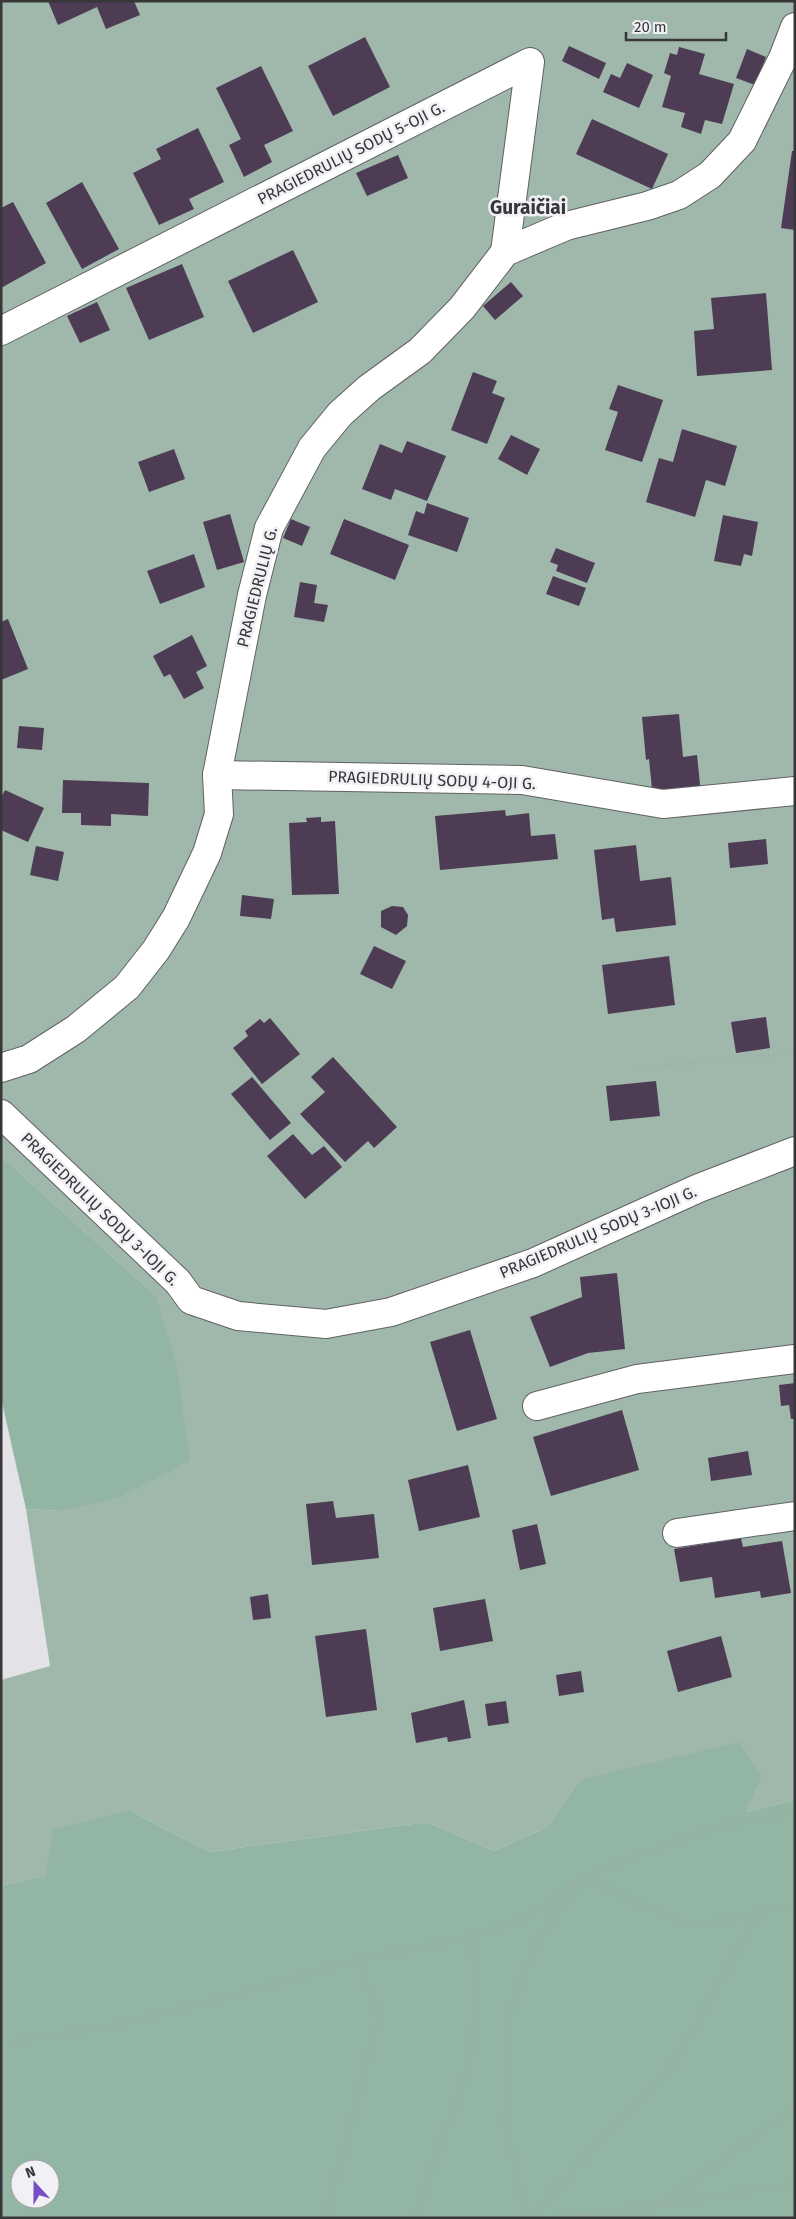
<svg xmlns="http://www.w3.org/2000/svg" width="796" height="2219" font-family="'Fira Sans',sans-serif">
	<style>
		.green { fill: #9fb8ab }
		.forest { fill: #92b5a4; fill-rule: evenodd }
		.building { fill: #4d3c54 }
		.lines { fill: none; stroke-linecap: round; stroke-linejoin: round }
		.minor-casing { stroke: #616165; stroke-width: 30 }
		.path { stroke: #a6a6aa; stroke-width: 3; stroke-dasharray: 1 4; stroke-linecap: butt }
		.minor { stroke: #fff; stroke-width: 28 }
		.labels { text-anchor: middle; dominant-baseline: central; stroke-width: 5; stroke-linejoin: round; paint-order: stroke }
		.street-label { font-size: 16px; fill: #373739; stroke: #f0f0f5 }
		.quarter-label { font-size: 19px; font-weight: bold; fill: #373739; stroke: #f0f0f5 }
	</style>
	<rect width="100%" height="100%" fill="#e3e3e7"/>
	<path class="green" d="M1 1H795V1800L745 1812 580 1780 547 1827 494 1851 427 1822 209 1852 129 1810 46 1875 1 1886V1680L50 1666 26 1509 60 1511 156 1296 1 1156Z"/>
	<g class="forest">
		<path d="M1 1156 156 1296 177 1368 190 1461 117 1498 60 1511 26 1509 1 1398Z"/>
		<path d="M739 1742 762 1776 745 1812 795 1800V2218H1V1886L46 1875 53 1830 129 1810 209 1852 427 1822 494 1851 547 1827 580 1780ZM20 2169H50V2199H20Z"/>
	</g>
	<g class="building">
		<path d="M48 1H134L140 15 106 29 97 7 58 25Z"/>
		<path d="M365 37 390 87 333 116 308 66Z"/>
		<path d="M569 46 606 63 599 79 562 61Z"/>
		<path d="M679 47 705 54 699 74 734 84 722 124 705 120 701 134 681 127 685 113 662 107 671 76 664 73 670 53 677 55Z"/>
		<path d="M747 49 766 57 755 85 736 78Z"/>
		<path d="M627 63 653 75 639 108 603 92 611 74 620 78Z"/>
		<path d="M261 66 293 131 264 145 272 162 244 177 229 145 241 139 216 88Z"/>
		<path d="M592 119 668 154 652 189 576 154Z"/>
		<path d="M198 128 224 182 189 199 194 209 159 225 133 173 161 159 156 149Z"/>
		<path d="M792 151H795V230L781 228Z"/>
		<path d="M398 155 408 178 367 196 356 173Z"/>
		<path d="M82 182 119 249 82 269 46 203Z"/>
		<path d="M13 202 46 263 1 288V208Z"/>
		<path d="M293 250 318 302 253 333 228 281Z"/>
		<path d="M182 264 204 317 149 340 126 288Z"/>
		<path d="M511 282 523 296 495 320 483 306Z"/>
		<path d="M766 293 772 370 697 376 694 331 714 329 711 298Z"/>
		<path d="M97 302 110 330 80 343 67 316Z"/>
		<path d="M473 372 497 381 492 393 505 398 487 444 451 430Z"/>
		<path d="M618 385 663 400 642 462 605 450 618 412 609 409Z"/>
		<path d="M682 429 737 446 725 486 706 480 695 517 646 502 659 458 673 462Z"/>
		<path d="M511 435 540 449 527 475 498 459Z"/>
		<path d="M407 441 446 456 427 501 395 489 391 500 362 489 380 444 402 453Z"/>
		<path d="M174 449 185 479 149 492 138 462Z"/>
		<path d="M427 503 469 518 457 552 408 535 416 511 424 514Z"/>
		<path d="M230 514 244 562 217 570 203 522Z"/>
		<path d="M723 515 758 522 752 556 744 554 741 566 714 561Z"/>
		<path d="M291 519 310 527 302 546 283 538Z"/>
		<path d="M344 519 409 545 395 580 330 554Z"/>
		<path d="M556 548 595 563 587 583 556 571 558 565 550 562Z"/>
		<path d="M194 554 205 587 160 604 147 571Z"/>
		<path d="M553 576 586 588 579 606 546 594Z"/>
		<path d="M300 582 317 585 314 603 328 605 324 622 294 617Z"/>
		<path d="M8 619 28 669 1 680V622Z"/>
		<path d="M192 635 207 666 196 672 204 688 184 699 170 674 164 677 153 656Z"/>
		<path d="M679 714 683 757 697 755 701 794 653 799 649 759 646 760 642 717Z"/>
		<path d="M19 726 44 728 42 750 17 748Z"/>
		<path d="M63 780 149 783 148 816 111 814V826L81 825V813H62Z"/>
		<path d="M5 790 44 808 28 842 1 830V798Z"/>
		<path d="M505 810 506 816 529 813 531 836 555 834 558 859 440 870 435 816Z"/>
		<path d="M321 817V822L335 821 339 894 292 895 289 823 307 822 306 818Z"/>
		<path d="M766 839 768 864 730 868 728 843Z"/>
		<path d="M636 845 640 881 671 877 676 925 616 932 614 918 602 920 594 850Z"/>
		<path d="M36 846 64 852 58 881 30 875Z"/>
		<path d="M242 895 274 899 271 919 240 916Z"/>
		<path d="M392 906 403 907 408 915 407 926 396 935 381 927V911Z"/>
		<path d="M374 946 406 961 392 989 360 974Z"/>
		<path d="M669 956 675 1005 608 1014 602 965Z"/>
		<path d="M766 1017 770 1048 736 1053 731 1022Z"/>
		<path d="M270 1018 300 1054 262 1084 233 1048 248 1036 245 1031 260 1019 264 1023Z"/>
		<path d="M333 1057 397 1127 374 1148 368 1141 345 1162 300 1114 325 1092 311 1077Z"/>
		<path d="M252 1077 291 1123 270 1140 231 1094Z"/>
		<path d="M656 1081 660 1116 610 1121 606 1086Z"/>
		<path d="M293 1134 312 1155 324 1146 342 1167 305 1199 267 1156Z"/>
		<path d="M617 1273 625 1349 588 1353 550 1367 530 1317 582 1297 580 1277Z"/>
		<path d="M470 1330 497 1419 457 1431 430 1342Z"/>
		<path d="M795 1383V1419H791L789 1405 781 1406 779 1385Z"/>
		<path d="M622 1410 639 1470 551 1496 533 1437Z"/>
		<path d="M748 1451 752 1475 711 1481 708 1458Z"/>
		<path d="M468 1465 480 1517 419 1531 408 1480Z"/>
		<path d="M333 1501 336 1518 374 1514 379 1558 312 1565 306 1504Z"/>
		<path d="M537 1524 546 1564 520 1570 512 1530Z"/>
		<path d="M741 1538 743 1547 782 1541 791 1593 761 1598 760 1591 715 1598 712 1577 680 1582 674 1549Z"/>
		<path d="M268 1594 271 1618 253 1620 250 1597Z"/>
		<path d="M485 1599 493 1641 440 1651 433 1608Z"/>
		<path d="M366 1629 377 1710 326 1717 315 1636Z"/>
		<path d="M721 1636 732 1677 678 1692 667 1651Z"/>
		<path d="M581 1671 584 1692 559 1696 556 1675Z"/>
		<path d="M464 1700 471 1738 448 1742 447 1737 416 1743 411 1713Z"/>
		<path d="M506 1701 509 1723 488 1726 485 1704Z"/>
	</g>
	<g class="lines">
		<defs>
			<g id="minor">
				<path d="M1 331 530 62 505 252"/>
				<path d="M217 775 522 780 663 804 795 791"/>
				<path d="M1 1068 29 1059 76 1029 127 987 156 950 176 918 207 853 219 814 217 775 252 595 269 528 312 448 340 414 369 388 420 351 462 308 505 252 566 226 647 206 679 195 710 175 742 141 783 58 795 27"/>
				<path d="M1 1114 178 1282 191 1300 238 1316 326 1324 391 1312 533 1263 699 1188 795 1151"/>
				<path d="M537 1406 637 1379 795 1359"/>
				<path d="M677 1533 795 1516"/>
			</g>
		</defs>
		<use href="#minor" class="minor-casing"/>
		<g class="path">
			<path d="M639 1068 795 1052"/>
			<path d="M1 2044 121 2024 203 2004 358 1960 470 1937 530 1916 583 1877 715 1827 795 1813"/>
			<path d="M660 2206 795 2107"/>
			<path d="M322 2218 326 2215 379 2018 358 1960"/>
			<path d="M414 2218 470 2062 478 1975 470 1937"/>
			<path d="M526 2218 505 2124 509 2015 537 1939 583 1877 690 1927 795 1905"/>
			<path d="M529 2218 675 2061 758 1913"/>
			<path d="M552 2218 660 2206 795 2183"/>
		</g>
		<use href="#minor" class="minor"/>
	</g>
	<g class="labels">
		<g class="street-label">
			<text transform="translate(351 153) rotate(-27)">PRAGIEDRULIŲ SODŲ 5-OJI G.</text>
			<text transform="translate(257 587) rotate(-76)">PRAGIEDRULIŲ G.</text>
			<text transform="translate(432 780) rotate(2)">PRAGIEDRULIŲ SODŲ 4-OJI G.</text>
			<text transform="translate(100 1209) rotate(44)">PRAGIEDRULIŲ SODŲ 3-IOJI G.</text>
			<text transform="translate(598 1232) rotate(-23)">PRAGIEDRULIŲ SODŲ 3-IOJI G.</text>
		</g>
		<g class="quarter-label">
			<text x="528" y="207">Guraičiai</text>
		</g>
	</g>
	<rect width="796" height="2219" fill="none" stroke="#373739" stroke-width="5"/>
	<g transform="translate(35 2184) rotate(339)"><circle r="24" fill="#f0f0f5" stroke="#a6a6aa"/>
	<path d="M0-4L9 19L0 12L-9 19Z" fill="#784ec6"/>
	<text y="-8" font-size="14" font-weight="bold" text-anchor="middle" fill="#373739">N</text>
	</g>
	<path d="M626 32v8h100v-8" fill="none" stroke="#373739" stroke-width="2.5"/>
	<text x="634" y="32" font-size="15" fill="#373739" stroke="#f0f0f5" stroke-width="4" paint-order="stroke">20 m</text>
</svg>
